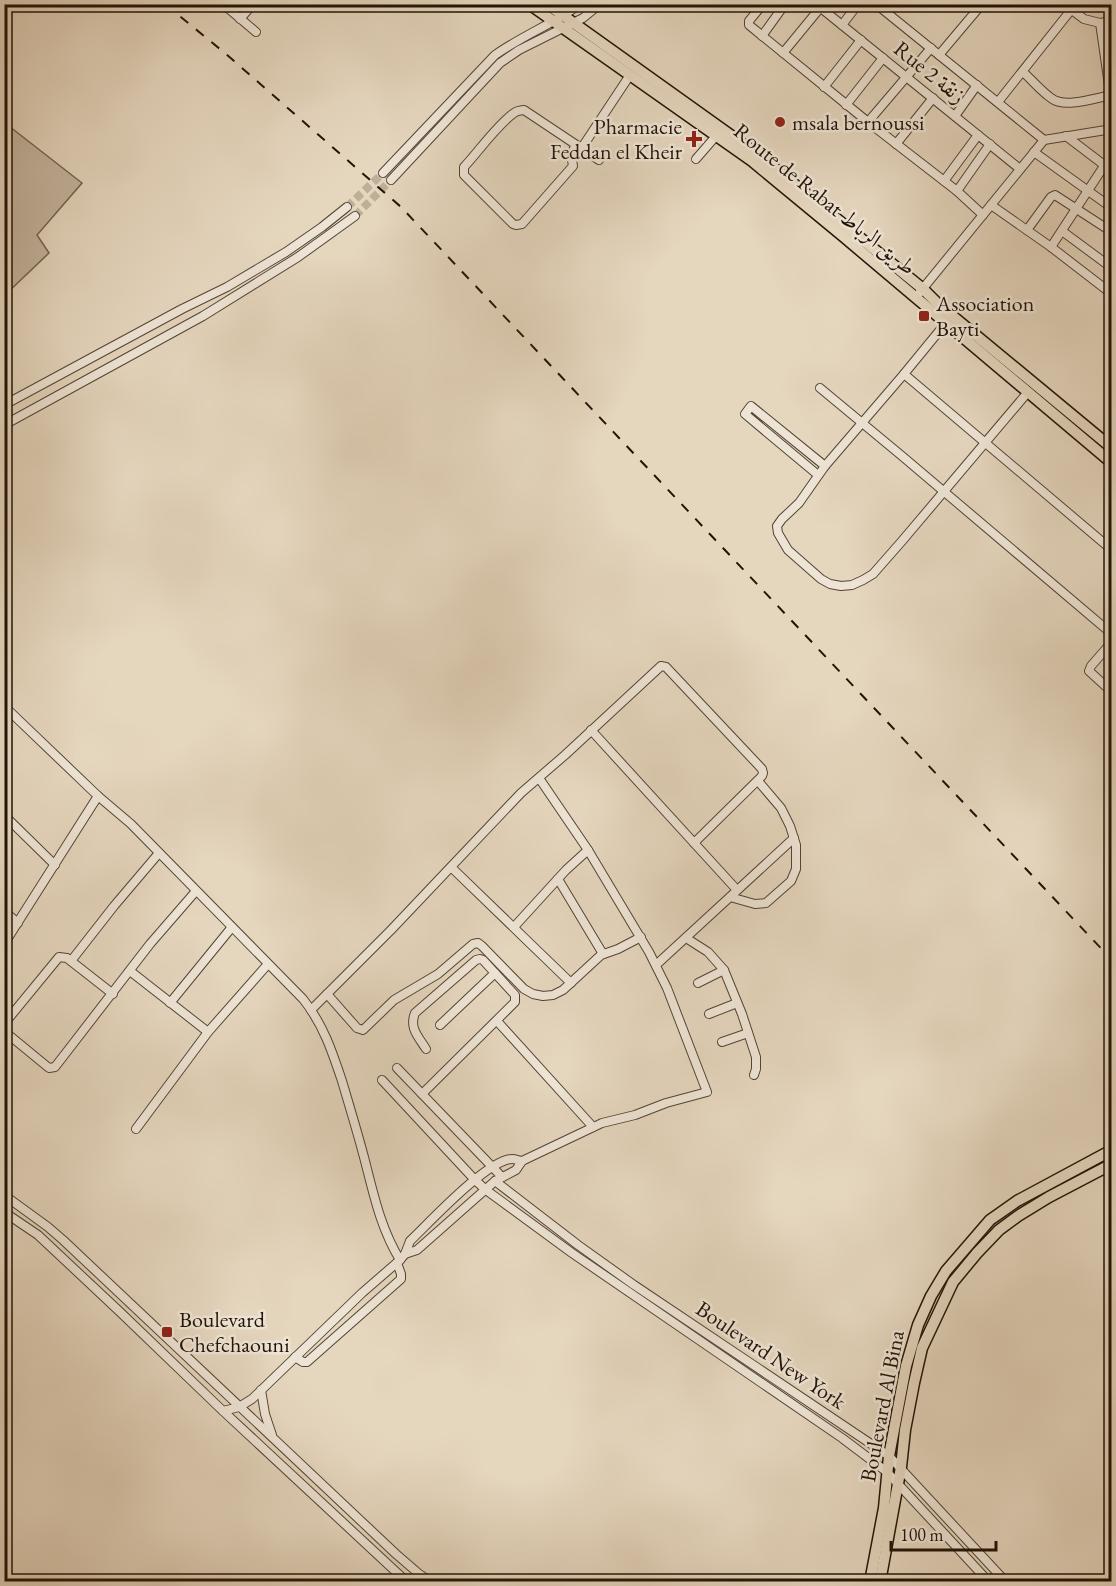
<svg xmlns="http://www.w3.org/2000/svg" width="1116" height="1586" font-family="'EB Garamond',Amiri,serif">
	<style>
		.green { fill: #c4b59f; stroke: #726453; stroke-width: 1.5 }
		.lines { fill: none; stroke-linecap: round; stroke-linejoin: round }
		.minor-tunnel { stroke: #beaf99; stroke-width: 8; stroke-dasharray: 8 4; stroke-linecap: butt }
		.minor-casing { stroke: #524435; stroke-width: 10 }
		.major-casing { stroke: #211307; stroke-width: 13 }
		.minor { stroke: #eee4d5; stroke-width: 8 }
		.major { stroke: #e5d6be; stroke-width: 10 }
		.rail { stroke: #211307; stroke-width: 2; stroke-dasharray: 10 10; stroke-linecap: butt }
		.poi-dot { fill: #8f2418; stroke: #eee4d5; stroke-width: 2 }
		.labels { text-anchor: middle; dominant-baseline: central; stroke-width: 5; stroke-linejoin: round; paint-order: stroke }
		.street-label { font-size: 22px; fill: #211307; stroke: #eee4d5 }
		.poi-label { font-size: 22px; fill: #211307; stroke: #eee4d5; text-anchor: start }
	</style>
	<rect width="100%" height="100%" fill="#e5d6be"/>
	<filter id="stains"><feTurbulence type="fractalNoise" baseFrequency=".00333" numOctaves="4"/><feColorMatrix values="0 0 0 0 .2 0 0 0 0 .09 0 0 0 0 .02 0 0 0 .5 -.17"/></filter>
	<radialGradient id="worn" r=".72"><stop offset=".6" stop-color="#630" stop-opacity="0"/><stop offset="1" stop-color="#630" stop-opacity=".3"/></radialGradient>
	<path class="green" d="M5 123 82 183 37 235 49 253 5 295Z"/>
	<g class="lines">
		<g class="minor-tunnel">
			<path d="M347 207 383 173"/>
			<path d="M355 216 391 180"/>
		</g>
		<defs>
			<g id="minor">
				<path d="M223 4 256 32"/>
				<path d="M763 4 749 21V25L868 122 957 191 983 215"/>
				<path d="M816 4 1020 169"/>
				<path d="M876 4 1044 140 1112 129"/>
				<path d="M1064 4 1084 19 1100 23"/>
				<path d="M240 19 253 4"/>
				<path d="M1112 21 1100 23 1112 106"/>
				<path d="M842 25 858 4"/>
				<path d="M762 36 785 4"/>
				<path d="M783 53 820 8"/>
				<path d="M939 55 982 4"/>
				<path d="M1023 72C1032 80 1041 91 1051 98 1065 109 1095 98 1112 95"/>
				<path d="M824 87 861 40"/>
				<path d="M998 102 1071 10"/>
				<path d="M846 105 883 58"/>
				<path d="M955 116 977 85"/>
				<path d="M868 122 931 48"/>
				<path d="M1066 136 1112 171"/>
				<path d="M896 144 933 98"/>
				<path d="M576 145 571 154 573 166 522 224 516 225 513 224 464 175V167C479 151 497 125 514 113 518 110 519 111 524 110L599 160"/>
				<path d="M581 149 630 75"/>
				<path d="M1034 152 1112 208"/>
				<path d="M696 159 716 136"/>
				<path d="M383 173 495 55C522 36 553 24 580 4"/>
				<path d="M391 180 500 63 519 50 583 18 600 4"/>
				<path d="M944 181 978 135"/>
				<path d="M957 191 990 144"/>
				<path d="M991 205 1051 247 1112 294"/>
				<path d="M1027 230 1051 197 1055 195 1112 232"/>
				<path d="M1062 231 1112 268"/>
				<path d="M1051 247 1104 166 1112 165"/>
				<path d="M1106 289 1112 281"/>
				<path d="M916 297 1044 140"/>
				<path d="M945 324 904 374 825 466 799 503 782 519 777 526 778 533 788 550 821 579 830 584 841 586 852 585 863 580 873 574 902 541 1028 392"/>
				<path d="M904 374 1112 550"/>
				<path d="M820 388 902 456 1112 634"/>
				<path d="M4 405 182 309 227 287 286 252 322 227 347 207"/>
				<path d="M4 425 203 316 298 257 355 216"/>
				<path d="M818 475 745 414 751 406 825 466"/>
				<path d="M1112 642 1091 666 1089 671 1112 692"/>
				<path d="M4 706 98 796 131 824 303 999C323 1024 332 1051 342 1081 350 1108 358 1134 365 1161 374 1196 381 1229 400 1260"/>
				<path d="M591 730 737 890"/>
				<path d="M4 815 55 865"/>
				<path d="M451 867 571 983"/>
				<path d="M558 879 603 954"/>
				<path d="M730 897 755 904 766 903 791 881 796 869V845L790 826 781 808 758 781"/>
				<path d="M4 911 18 923"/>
				<path d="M514 927 566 870 588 850"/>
				<path d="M686 938 708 952 724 970 742 1014 756 1057V1069L754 1075"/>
				<path d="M4 944 98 796"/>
				<path d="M71 961 114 906 159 853"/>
				<path d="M656 965 794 838"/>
				<path d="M130 971 208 1032"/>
				<path d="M698 983 724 970"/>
				<path d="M327 994 357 1028 363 1030 394 1000 438 974 473 944 478 943 482 946 524 989 533 994 543 996 553 995 563 990 601 955 618 949 641 937"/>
				<path d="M170 1003 232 927"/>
				<path d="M311 1010 391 930 521 793 565 755 661 666 666 667 762 769 763 773 762 776 694 843"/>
				<path d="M709 1014 737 1003"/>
				<path d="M497 1021 593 1127"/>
				<path d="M4 1024 59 957 67 958 113 994"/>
				<path d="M440 1025 495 973"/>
				<path d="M4 1031 49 1068 55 1067 150 944 196 891"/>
				<path d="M722 1042 748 1033"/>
				<path d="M397 1068 502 1177"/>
				<path d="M382 1080 475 1180 486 1190 572 1253 842 1438 887 1472 989 1582"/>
				<path d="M422 1094 515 1002V995L483 960 480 959 476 960 415 1013C409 1028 418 1036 426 1049"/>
				<path d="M136 1129 208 1032 268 964"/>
				<path d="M495 1181 578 1245 634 1285 889 1456 1006 1582"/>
				<path d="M4 1195 48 1227 63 1240 396 1554 418 1573 431 1582"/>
				<path d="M4 1212 38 1235 119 1311 223 1411 407 1582"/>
				<path d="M405 1254 417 1250 495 1181 516 1170 522 1161 602 1123 635 1115 666 1103 707 1092 667 988 649 952 588 850 539 778"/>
				<path d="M295 1357 303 1362H307L401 1279V1274L397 1263"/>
				<path d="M261 1390 265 1414 272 1435"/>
				<path d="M223 1411 239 1407 252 1399 362 1293 400 1260 405 1254 410 1241C429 1223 488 1159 512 1159 516 1159 519 1161 522 1161"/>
			</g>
			<g id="major">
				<path d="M529 4 752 161 844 237 1112 463"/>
				<path d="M547 4 757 154 923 289 938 304 1112 448"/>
				<path d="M870 1582 884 1508 889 1456 906 1366 918 1325 931 1296 946 1271 990 1220 1017 1201 1112 1150"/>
				<path d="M880 1582 901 1467 905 1430 914 1383 922 1348 953 1282 977 1253 999 1230 1018 1216 1049 1197 1112 1164"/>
			</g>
		</defs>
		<use href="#minor" class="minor-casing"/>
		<use href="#major" class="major-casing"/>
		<use href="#minor" class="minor"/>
		<use href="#major" class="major"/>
		<path class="rail" d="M165 4 226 54 401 207 1112 960"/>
	</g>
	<g class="poi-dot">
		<circle cx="780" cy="122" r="6"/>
		<path d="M691 130h6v6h6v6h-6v6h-6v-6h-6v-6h6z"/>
		<rect x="918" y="310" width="12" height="12" rx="3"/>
		<rect x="161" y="1326" width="12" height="12" rx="3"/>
	</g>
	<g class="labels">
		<g class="street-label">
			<text transform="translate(930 72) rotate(39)">Rue 2 زنقة</text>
			<text transform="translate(825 199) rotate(39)">Route de Rabat طريق الرباط</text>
			<text transform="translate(771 1355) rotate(34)">Boulevard New York</text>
			<text transform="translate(882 1406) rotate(-79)">Boulevard Al Bina</text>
		</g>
		<g class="poi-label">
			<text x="792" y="122">msala bernoussi</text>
			<text x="682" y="126" text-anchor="end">Pharmacie<tspan x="682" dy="25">Feddan el Kheir</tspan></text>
			<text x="936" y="303">Association<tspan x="936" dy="25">Bayti</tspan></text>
			<text x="179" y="1319">Boulevard<tspan x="179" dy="25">Chefchaouni</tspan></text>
		</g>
	</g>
	<rect width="1116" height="1586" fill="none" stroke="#e5d6be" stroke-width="24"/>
	<rect x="6" y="6" width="1104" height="1574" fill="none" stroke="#211307" stroke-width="3"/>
	<rect x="12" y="12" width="1092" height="1562" fill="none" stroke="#211307" stroke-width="1.5"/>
	<path d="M891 1541v9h105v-9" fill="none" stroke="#211307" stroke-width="3"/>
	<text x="900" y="1541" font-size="18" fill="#211307" stroke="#eee4d5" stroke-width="4.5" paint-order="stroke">100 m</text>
	<rect width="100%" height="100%" filter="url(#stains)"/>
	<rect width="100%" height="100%" fill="url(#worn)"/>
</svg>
